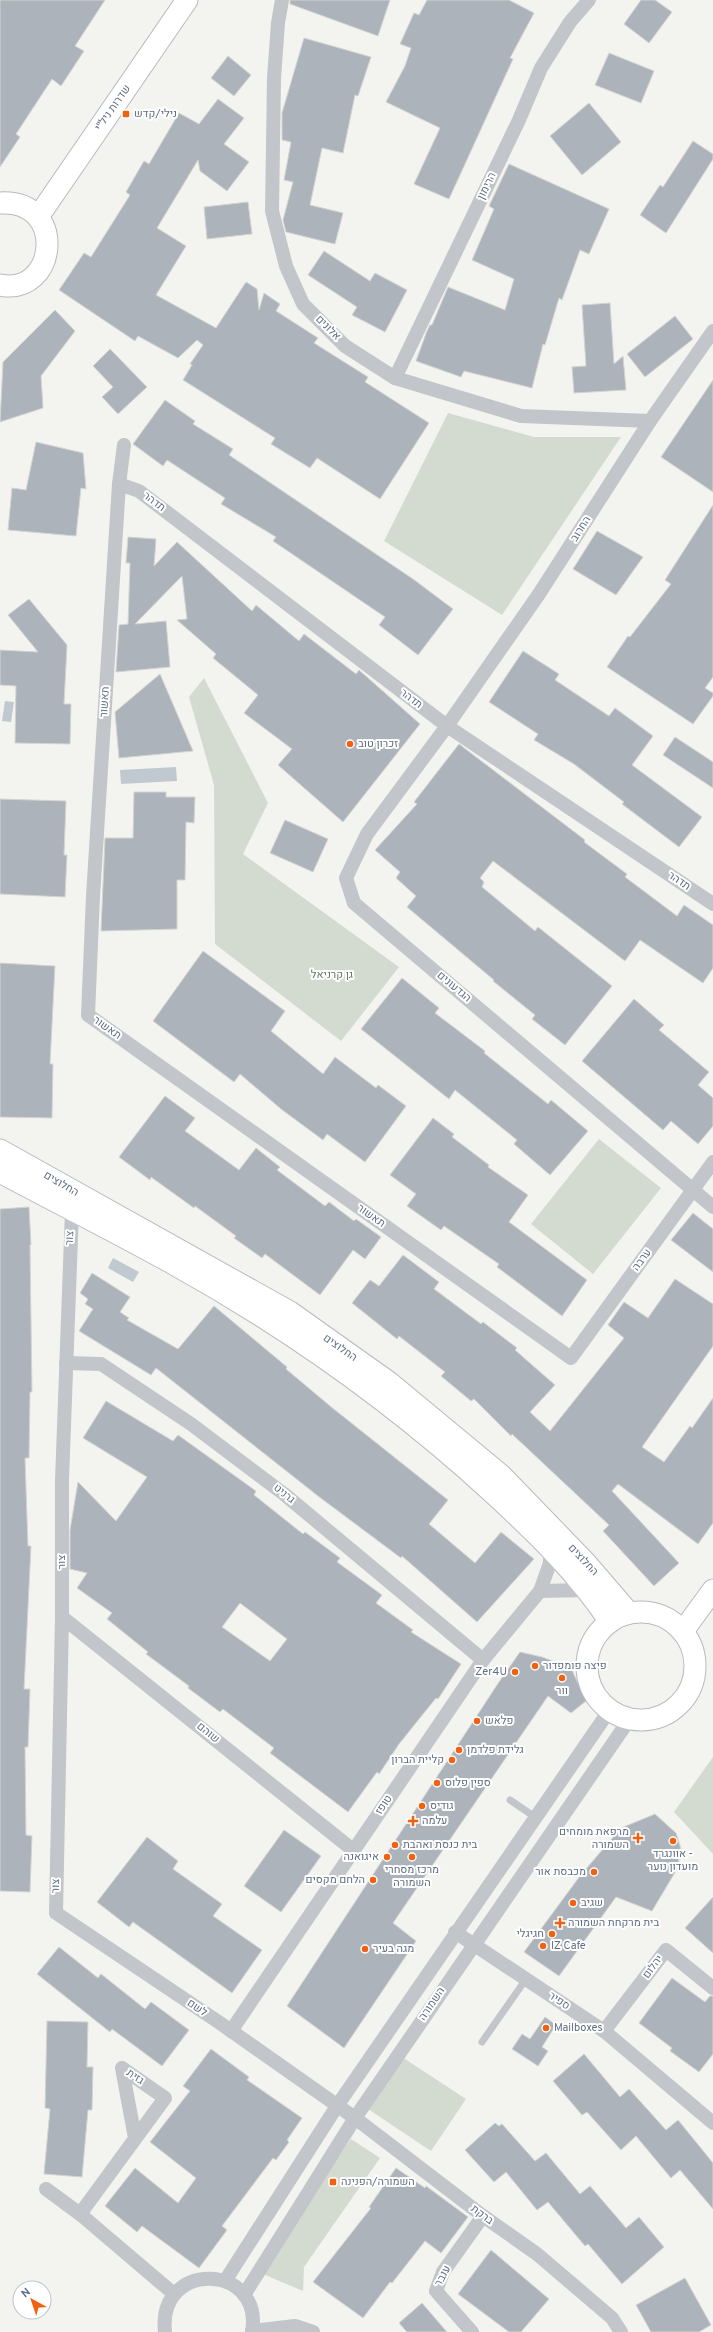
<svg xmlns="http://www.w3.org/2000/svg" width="713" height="2332" font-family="Overpass,Heebo,sans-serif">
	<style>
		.green { fill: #d3dbd0 }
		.water { fill: #c0c9d0 }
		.building { fill: #adb3ba; stroke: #d4d5d2; fill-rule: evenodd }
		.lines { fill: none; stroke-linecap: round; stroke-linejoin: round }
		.secondary-casing { stroke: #b7bac0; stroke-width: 23 }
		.lane { stroke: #c2c5c9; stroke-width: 7 }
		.street { stroke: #c2c5c9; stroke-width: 14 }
		.secondary { stroke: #fff; stroke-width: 21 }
		.poi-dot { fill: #f16112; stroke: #fff; stroke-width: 1.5 }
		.labels { text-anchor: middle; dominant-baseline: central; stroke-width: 4; stroke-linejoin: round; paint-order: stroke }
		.street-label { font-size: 11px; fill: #606f83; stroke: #fff }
		.poi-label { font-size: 11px; fill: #606f83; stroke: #fff; text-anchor: start }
		.park-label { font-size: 11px; fill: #627960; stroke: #fff }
	</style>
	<rect width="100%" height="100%" fill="#f3f4ef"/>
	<g class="green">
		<path d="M448 413 534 437H621L502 615 384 541Z"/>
		<path d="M204 678 268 803 243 854 399 967 341 1041 215 944 214 785 189 697Z"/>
		<path d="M599 1139 661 1188 593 1274 531 1224Z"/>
		<path d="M713 1757V1854L674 1812Z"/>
		<path d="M402 2057 466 2099 431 2151 368 2109Z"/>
		<path d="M351 2139 380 2158 304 2267 303 2291 258 2272Z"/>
	</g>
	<g class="water">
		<path d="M5 701 14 702 11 722 2 721Z"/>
		<path d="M176 767 177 781 121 784 120 770Z"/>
		<path d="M113 1258 139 1272 133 1282 108 1268Z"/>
	</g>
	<g class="building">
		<path d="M0 0H105L75 46 84 51 61 86 52 79 16 134 20 137 0 167Z"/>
		<path d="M290 0H390L378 36 290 4Z"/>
		<path d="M427 0H509L534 13 510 58 513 59 449 199 414 184 440 128 386 102 405 66 411 48 400 44 414 13 419 15Z"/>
		<path d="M641 0H655L672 12 649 43 624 24Z"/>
		<path d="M304 38 371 57 358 96 355 95 343 153 322 148 310 205 343 213 335 244 286 232 283 220 293 182 284 180 291 142 282 140V113Z"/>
		<path d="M609 53 654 71 641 103 595 85Z"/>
		<path d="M228 56 251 75 234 96 211 78Z"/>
		<path d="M218 99 244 118 224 144 249 162 227 191 200 171 198 160 157 228 186 246 156 295 216 328 246 282 257 289 259 310 264 293 280 304 276 311 318 338 314 343 368 377 365 382 429 423 380 499 317 458 310 468 271 444 275 438 183 380 192 365 190 364 203 345 197 340 178 358 138 336 135 341 59 290 84 253 91 257 130 195 126 192 144 161 149 164 179 113 199 124Z"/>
		<path d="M589 103 621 142 582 175 550 136Z"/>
		<path d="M693 141 713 154V159L666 233 640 215 660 185 663 187Z"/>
		<path d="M509 164 609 209 589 254 580 250 562 300 559 298 545 345 543 344 532 388 464 371 461 377 416 361 427 331 430 325H432L448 287 505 310 514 279 472 260 494 209 489 206Z"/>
		<path d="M248 202 252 234 207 239 204 207Z"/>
		<path d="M324 251 370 281 375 273 407 290 385 332 352 315 357 307 308 275Z"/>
		<path d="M610 303 614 364 623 356 626 390 574 393 572 367 586 366 582 305Z"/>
		<path d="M55 310 75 331 41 376 43 408 0 422 3 362Z"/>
		<path d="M675 316 693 339 645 377 627 354Z"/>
		<path d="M110 349 147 387 118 414 102 397 113 387 93 366Z"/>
		<path d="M713 380V492L661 457Z"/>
		<path d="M165 400 195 421 193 424 233 449 229 455 413 579 453 609 418 655 379 625 385 617 273 541 276 537 221 504 225 498 167 460 163 466 133 444Z"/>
		<path d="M36 442 83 453 86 489 81 488 76 536 8 530 12 488 26 490Z"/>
		<path d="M713 505V677L705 688 713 693V696L693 724 607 667 628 636 630 637 671 584 665 580Z"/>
		<path d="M597 531 643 557 616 595 573 569Z"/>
		<path d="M128 537 156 539 154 566 177 542 252 611 256 605 299 641 304 634 356 674 359 670 420 724 343 822 278 765 292 749 244 713 258 695 213 658 216 654 177 620 187 619 182 576 135 624 166 621 170 667 116 672 119 625 128 624 130 563H126Z"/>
		<path d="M29 599 67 645 64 704H71L70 744 15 743 16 686 0 685V650L38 652 8 615Z"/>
		<path d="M523 651 559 674 555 680 609 716 615 708 653 736 632 765 702 817 679 847 622 804 624 802 574 764 534 740 538 734 489 702Z"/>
		<path d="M160 674 193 751 119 758 115 712Z"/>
		<path d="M675 737 713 762V788L663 755Z"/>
		<path d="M459 744 585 840 584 842 627 874 625 877 677 916 684 905 713 925V968L703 983 640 940 625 961 493 861 480 878 484 882 482 887 535 931 538 927 612 986 565 1045 532 1019 535 1015 493 981 494 980 407 907 416 896 396 878 400 872 375 850 417 804 414 802Z"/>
		<path d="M134 792H166V797H195L194 823 186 822 185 880H177V929L101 931 105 838H133Z"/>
		<path d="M0 799 66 801 64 855H67L65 897 0 894Z"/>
		<path d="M285 820 328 839 313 872 270 853Z"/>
		<path d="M203 951 285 1011 271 1031 323 1074 335 1057 376 1088 378 1085 406 1106 365 1162 327 1134 323 1140 281 1109 240 1074 234 1082 153 1021Z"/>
		<path d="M0 963 55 966 50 1064H53L52 1118 0 1117Z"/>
		<path d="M402 978 439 1008 435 1013 485 1051 484 1053 548 1104 551 1100 588 1131 550 1175 514 1144 517 1140 455 1090 449 1099 361 1029Z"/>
		<path d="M634 999 664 1025 659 1030 709 1072 698 1085 713 1098V1126L698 1144 671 1121 663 1130 582 1061Z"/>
		<path d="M165 1096 195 1118 185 1131 239 1170 256 1148 280 1167 277 1170 325 1206 329 1202 354 1221 356 1219 381 1237 365 1259 353 1250 320 1295 265 1254 262 1258 234 1238 236 1236 195 1206 194 1208 151 1177 150 1180 119 1157Z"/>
		<path d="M433 1118 454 1134 452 1137 489 1165 488 1167 528 1195 509 1222 587 1280 562 1316 497 1267 499 1264 444 1226 441 1230 407 1206 416 1194 390 1175Z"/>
		<path d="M29 1207 31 1245H30L32 1392H30L29 1458H25L28 1546H31L24 1689H30L28 1747H25L26 1835 32 1836 30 1892 0 1891V1209Z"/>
		<path d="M693 1213 713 1229V1272L671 1240Z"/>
		<path d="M403 1255 439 1282 434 1289 481 1324 483 1322 517 1348 515 1350 555 1385 530 1412 550 1431 624 1338 608 1325 624 1302 648 1318 675 1279 713 1304V1346L642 1447 664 1462 690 1426 692 1428 713 1398V1523L698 1544 618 1484 612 1491 679 1563 654 1586 603 1531 609 1525 512 1434 511 1436 474 1399 471 1401 441 1376 445 1372 399 1336 397 1339 352 1303 370 1280 379 1286Z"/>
		<path d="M92 1273 130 1297 120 1312 129 1318 127 1320 178 1349 214 1306 287 1367 286 1369 330 1406 448 1500 429 1524 475 1563 501 1532 534 1559 477 1622 402 1556 401 1558 318 1496 156 1368 151 1375 79 1331 93 1309 85 1304 88 1299 80 1293Z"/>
		<path d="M106 1401 173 1441 178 1435 256 1491 254 1495 303 1534 305 1532 340 1558 337 1562 382 1595 376 1603 413 1630 411 1632 461 1664 438 1699 436 1698 399 1744 379 1774 377 1772 348 1812 270 1753 274 1748 223 1709 220 1712 188 1688 189 1686 146 1654 148 1652 107 1619 112 1613 77 1588 87 1573 70 1569V1530L78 1482 116 1521 147 1477 83 1438ZM240 1603 287 1639 270 1661 222 1627Z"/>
		<path d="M520 1652 542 1657 571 1668 586 1701 571 1713 548 1696 393 1923 416 1941 344 2048 287 2006 497 1685Z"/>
		<path d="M655 1814 676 1833 681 1849 677 1869 652 1911 616 1897 559 1976 524 1952 580 1876 621 1828Z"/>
		<path d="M284 1830 321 1856 281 1912 244 1886Z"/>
		<path d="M147 1837 178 1861 173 1869 222 1904 213 1916 262 1950 232 1993 133 1922 129 1927 97 1902Z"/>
		<path d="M713 1897V1953L685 1928Z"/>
		<path d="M59 1947 98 1978 101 1974 145 2009 151 2002 189 2030 162 2066 112 2029 110 2032 37 1974Z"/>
		<path d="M672 1978 705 2002 710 1996H713V2054L699 2072 670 2051 672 2048 639 2023Z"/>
		<path d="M545 2017 556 2025 542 2047 548 2051 538 2066 512 2049 522 2034 530 2039Z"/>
		<path d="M47 2021 88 2022 87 2067H93L92 2110H88L82 2177 44 2174 50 2109 45 2108Z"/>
		<path d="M211 2049 249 2077 247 2080 302 2118 287 2140 289 2142 276 2160 273 2158 222 2226 227 2230 199 2268 142 2226 137 2232 105 2206 135 2168 178 2203 196 2178 150 2142 190 2091 183 2086Z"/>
		<path d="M584 2054 620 2097 629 2089 666 2130 678 2120 713 2163V2209L680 2170 671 2178 636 2136 621 2150 587 2112 582 2115 553 2081Z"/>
		<path d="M495 2123 499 2126 502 2124 535 2161 546 2153 580 2194 590 2186 626 2228 639 2217 664 2247 622 2284 588 2244 585 2246 548 2202 537 2210 506 2172 494 2182 465 2150Z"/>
		<path d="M396 2168 425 2188 426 2186 468 2217 441 2253 425 2241 392 2283 390 2282 363 2318 313 2282 371 2208 369 2207Z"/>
		<path d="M491 2250 549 2299 521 2332H509L458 2294Z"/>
		<path d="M685 2278 711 2325 699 2332H651L636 2305Z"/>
		<path d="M422 2303 447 2332H407L399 2323Z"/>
	</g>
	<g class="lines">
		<defs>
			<g id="secondary">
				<path d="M0 203C68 199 57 297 0 285"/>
				<path d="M38 217 187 0"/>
				<path d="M0 1150 290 1312 390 1383 501 1475 586 1563 629 1613"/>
				<path d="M0 1172C56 1202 114 1231 170 1262 286 1326 396 1404 494 1494 536 1533 578 1573 610 1622"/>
				<circle cx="641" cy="1666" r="54"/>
				<path d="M683 1631 713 1590"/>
			</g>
		</defs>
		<use href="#secondary" class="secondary-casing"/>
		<g class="lane">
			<path d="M510 1800 535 1817"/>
			<path d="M482 2042 526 1979"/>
		</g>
		<g class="street">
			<path d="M282 0 278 23 274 78 272 211 286 266 303 304 345 346 395 378 521 416 650 421"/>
			<path d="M713 331 650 421 539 594 447 726 367 834 346 878 354 903 713 1207"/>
			<path d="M395 378 519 120 541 68 570 22 589 0"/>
			<path d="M124 445 119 484 93 896 88 1015 571 1358 713 1162"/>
			<path d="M119 484 139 491 447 726 713 904"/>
			<path d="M72 1211 62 1480V1617L56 1913 220 2023 355 2118 483 2216 537 2254 612 2318 621 2332"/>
			<path d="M66 1363 101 1364 191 1424 284 1494 483 1660"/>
			<path d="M540 1591 587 1590"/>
			<path d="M62 1617 353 1850"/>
			<path d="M455 1932 604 2031 713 2123"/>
			<path d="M231 2031 483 1660 540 1591 550 1563V1548"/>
			<path d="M604 2031 666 1950 713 1988"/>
			<path d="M46 2189 80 2214 174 2294"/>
			<path d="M80 2214 165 2098 122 2068 135 2138"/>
			<path d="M225 2281 337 2106 609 1711"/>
			<path d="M244 2295 355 2118 629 1720"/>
			<path d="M252 2331 295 2326 313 2332"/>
			<path d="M165 2332C157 2259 264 2263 252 2332"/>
			<path d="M472 2332 436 2291 443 2272 483 2216"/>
		</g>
		<use href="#secondary" class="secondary"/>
	</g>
	<g class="poi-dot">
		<rect x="122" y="110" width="8" height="8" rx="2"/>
		<circle cx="350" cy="744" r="4"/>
		<circle cx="535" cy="1666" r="4"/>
		<circle cx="515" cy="1672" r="4"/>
		<circle cx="562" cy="1678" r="4"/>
		<circle cx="477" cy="1721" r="4"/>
		<circle cx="459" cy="1750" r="4"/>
		<circle cx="452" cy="1760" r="4"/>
		<circle cx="437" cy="1783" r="4"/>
		<circle cx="422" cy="1806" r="4"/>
		<path d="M411 1815h4v4h4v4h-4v4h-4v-4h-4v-4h4z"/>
		<path d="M636 1832h4v4h4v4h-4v4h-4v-4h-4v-4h4z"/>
		<circle cx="673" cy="1841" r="4"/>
		<circle cx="395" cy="1845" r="4"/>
		<circle cx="387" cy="1857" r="4"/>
		<circle cx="412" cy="1857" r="4"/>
		<circle cx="594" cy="1872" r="4"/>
		<circle cx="373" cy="1880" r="4"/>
		<circle cx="573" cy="1903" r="4"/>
		<path d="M558 1917h4v4h4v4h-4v4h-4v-4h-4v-4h4z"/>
		<circle cx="552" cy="1934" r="4"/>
		<circle cx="543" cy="1946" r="4"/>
		<circle cx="365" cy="1949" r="4"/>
		<circle cx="546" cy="2028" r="4"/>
		<rect x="329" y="2178" width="8" height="8" rx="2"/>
	</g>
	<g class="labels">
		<g class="street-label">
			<text transform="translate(113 108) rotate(-55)">שדרות ניל"י</text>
			<text transform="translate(487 186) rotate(-64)">הרימון</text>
			<text transform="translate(328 328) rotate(45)">אלונים</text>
			<text transform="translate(154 502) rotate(37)">תדהר</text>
			<text transform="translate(581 529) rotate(-57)">החרוב</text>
			<text transform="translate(411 699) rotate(37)">תדהר</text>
			<text transform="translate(105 702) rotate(-86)">תאשור</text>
			<text transform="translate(679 881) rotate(34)">תדהר</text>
			<text transform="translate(454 987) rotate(40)">הגדעונים</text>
			<text transform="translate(107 1028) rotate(35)">תאשור</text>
			<text transform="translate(61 1184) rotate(30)">החלוצים</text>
			<text transform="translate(371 1216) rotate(35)">תאשור</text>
			<text transform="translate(70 1238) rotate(-86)">צור</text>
			<text transform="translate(642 1260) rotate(-54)">ערבה</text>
			<text transform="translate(340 1348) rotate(35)">החלוצים</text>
			<text transform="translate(284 1494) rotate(39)">גרניט</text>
			<text transform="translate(583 1560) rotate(47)">החלוצים</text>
			<text transform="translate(62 1562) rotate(-90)">צור</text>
			<text transform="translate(208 1733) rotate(39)">שוהם</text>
			<text transform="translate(384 1805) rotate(-56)">טופז</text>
			<text transform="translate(56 1886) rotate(-89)">צור</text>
			<text transform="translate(653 1967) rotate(-53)">יהלום</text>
			<text transform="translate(559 2001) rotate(34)">ספיר</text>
			<text transform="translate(432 2004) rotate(-56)">השמורה</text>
			<text transform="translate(197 2008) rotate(34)">לשם</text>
			<text transform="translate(135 2077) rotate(35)">גזית</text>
			<text transform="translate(482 2215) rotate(36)">ברקת</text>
			<text transform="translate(443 2276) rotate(-62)">ענבר</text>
		</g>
		<g class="poi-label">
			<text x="134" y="114">נילי/קדש</text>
			<text x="358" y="744">זכרון טוב</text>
			<text x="543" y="1666">פיצה פומפדור</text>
			<text x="507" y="1672" text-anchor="end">Zer4U</text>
			<text x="562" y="1691" text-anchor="middle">וור</text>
			<text x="485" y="1721">פלאש</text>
			<text x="467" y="1750">גלידת פלדמן</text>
			<text x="444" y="1760" text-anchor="end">קליית הברון</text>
			<text x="445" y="1783">ספין פלוס</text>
			<text x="430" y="1806">גודיס</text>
			<text x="422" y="1821">עלמה</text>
			<text x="629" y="1832" text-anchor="end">מרפאת מומחים<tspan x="629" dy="13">השמורה</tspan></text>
			<text x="403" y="1845">בית כנסת ואהבת</text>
			<text x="673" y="1854" text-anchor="middle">אוונגרד -<tspan x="673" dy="13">מועדון נוער</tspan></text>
			<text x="379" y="1857" text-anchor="end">איגואנה</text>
			<text x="412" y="1870" text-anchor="middle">מרכז מסחרי<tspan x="412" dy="13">השמורה</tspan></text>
			<text x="586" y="1872" text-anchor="end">מכבסת אור</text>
			<text x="365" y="1880" text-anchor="end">הלחם מקסים</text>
			<text x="581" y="1903">שגיב</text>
			<text x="568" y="1923">בית מרקחת השמורה</text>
			<text x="544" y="1934" text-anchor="end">חגיגלי</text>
			<text x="551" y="1946">IZ Cafe</text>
			<text x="373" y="1949">מגה בעיר</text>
			<text x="554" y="2028">Mailboxes</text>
			<text x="341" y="2182">השמורה/הפנינה</text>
		</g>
		<g class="park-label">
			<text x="332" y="975">גן קרניאל</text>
		</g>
	</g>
	<g transform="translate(32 2300) rotate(320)"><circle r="19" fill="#ffffff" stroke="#bfc5cd"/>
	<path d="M0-3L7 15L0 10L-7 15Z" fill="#f16112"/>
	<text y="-6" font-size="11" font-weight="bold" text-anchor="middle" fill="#606f83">N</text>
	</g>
</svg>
